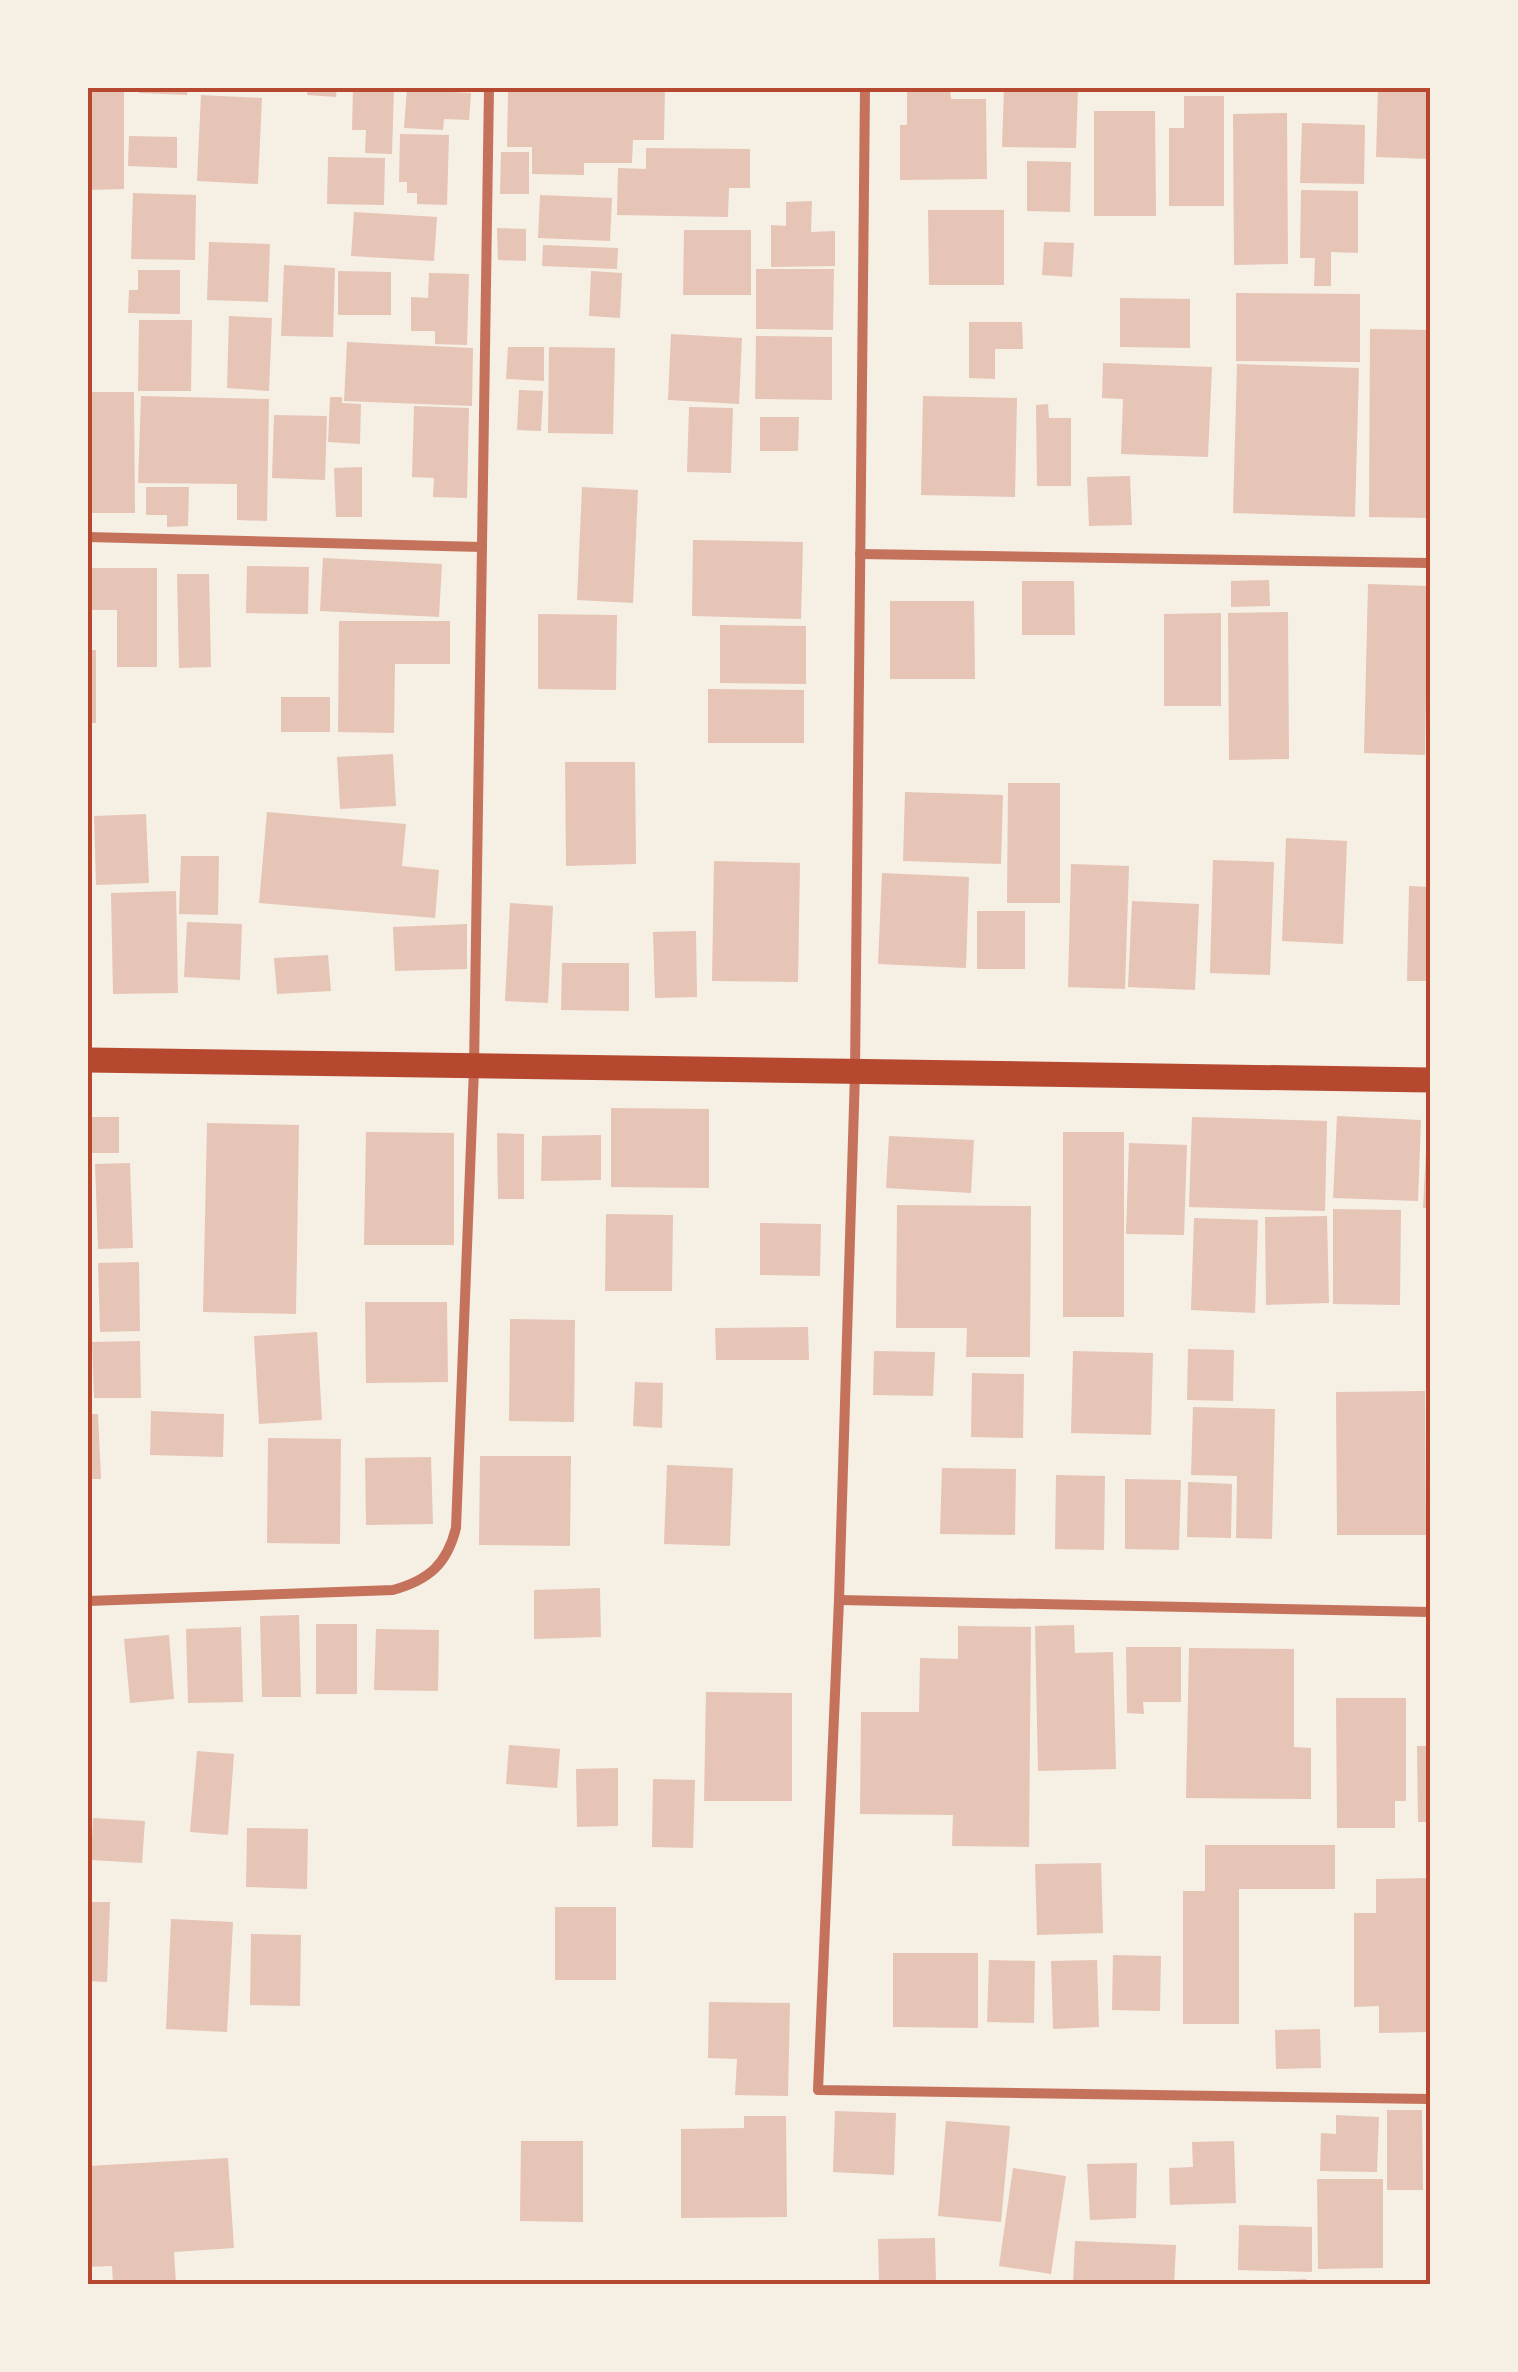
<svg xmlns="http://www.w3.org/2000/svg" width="1518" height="2372" font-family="'Work Sans',sans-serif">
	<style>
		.building { fill: #e6c5b7 }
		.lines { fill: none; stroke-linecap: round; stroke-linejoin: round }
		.minor { stroke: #c5725c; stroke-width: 10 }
		.primary { stroke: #b5482f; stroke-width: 25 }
		.neatline { fill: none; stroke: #b5482f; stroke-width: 4 }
	</style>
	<rect width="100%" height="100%" fill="#f6efe4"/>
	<g class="building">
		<path d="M88 88H124V189L88 190Z"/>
		<path d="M139 88H188L187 95 139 93Z"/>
		<path d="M308 88H337L336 97 307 95Z"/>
		<path d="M353 88H394L392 154 365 153 366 130H352Z"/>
		<path d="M407 88H453V92L471 93 469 120 444 119 443 130 404 128Z"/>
		<path d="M531 88H665L664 140H633L632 163H584V175L532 174V147H507L508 91H531Z"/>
		<path d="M907 88H950L951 99H986L987 179 900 180V125H907Z"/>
		<path d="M1004 88H1078L1076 148 1002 147Z"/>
		<path d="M1378 88H1430V159L1376 157Z"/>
		<path d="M201 95 262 98 258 184 197 181Z"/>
		<path d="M1184 96H1224V206H1169V128H1184Z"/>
		<path d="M1094 111H1155L1156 216H1094Z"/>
		<path d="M1287 113 1288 264 1234 265 1233 114Z"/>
		<path d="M1302 123 1365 125 1364 184 1300 183Z"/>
		<path d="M400 134 449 135 447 205 417 204V193H407V182H399Z"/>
		<path d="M129 136 177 137V168L128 166Z"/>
		<path d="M646 148 750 149V188H729L728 217 617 215 618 168 646 169Z"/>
		<path d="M501 152H529V194H500Z"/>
		<path d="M328 157 385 158 384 205 327 204Z"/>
		<path d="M1027 161 1071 162 1070 212 1027 211Z"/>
		<path d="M1301 190 1358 191V253L1331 252V286H1314L1315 258H1300Z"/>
		<path d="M133 193 196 195 195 260 131 259Z"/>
		<path d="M540 195 612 198 610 241 538 238Z"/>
		<path d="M812 201 811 232 835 231V266L771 267V225L786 226V202Z"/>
		<path d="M928 210H1004V285H929Z"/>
		<path d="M354 212 437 217 434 261 351 256Z"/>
		<path d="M497 228 526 229V261L498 260Z"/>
		<path d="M684 230H751V295H683Z"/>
		<path d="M209 242 270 244 268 302 207 300Z"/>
		<path d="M1044 242 1074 243 1072 277 1042 275Z"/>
		<path d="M543 245 618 248 617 269 542 266Z"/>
		<path d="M284 265 335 268 333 337 281 336Z"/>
		<path d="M756 269H834L833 330 756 329Z"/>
		<path d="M138 270H180V314L128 313 129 290H138Z"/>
		<path d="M338 271 391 272V315H338Z"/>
		<path d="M591 271 622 273 620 318 589 316Z"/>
		<path d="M429 273 469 274 467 345 435 344V331H411V297L428 298Z"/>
		<path d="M1236 293 1360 294V362L1236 361Z"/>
		<path d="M1120 298 1190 299V348L1120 347Z"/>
		<path d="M229 316 272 318 269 391 227 388Z"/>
		<path d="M139 320H192L191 391H138Z"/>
		<path d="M969 322H1022L1023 349H995V379L969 378Z"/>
		<path d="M1370 329 1430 330V518L1369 517Z"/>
		<path d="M671 334 742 338 739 404 668 400Z"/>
		<path d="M756 336 832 337V400L755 399Z"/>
		<path d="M347 342 473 348 472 406 344 401Z"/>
		<path d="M508 347H544V381L506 379Z"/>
		<path d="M549 347 615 348 613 434 548 433Z"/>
		<path d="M1103 363 1212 367 1208 457 1121 454 1123 399 1102 398Z"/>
		<path d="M1237 364 1359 368 1355 517 1233 513Z"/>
		<path d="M519 390 543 391 541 431 517 430Z"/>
		<path d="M90 392H134L135 513H90Z"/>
		<path d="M141 396 269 399 267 521 237 520V484L138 483Z"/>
		<path d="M923 396 1017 398 1015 497 921 495Z"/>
		<path d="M330 397H342V403L361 404 360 444 328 442Z"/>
		<path d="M1048 404 1049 418H1071V486H1037L1036 405Z"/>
		<path d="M414 406 469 408 467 498 433 497 434 478 412 477Z"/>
		<path d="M689 407 733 408 731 473 687 472Z"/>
		<path d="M274 415 327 416 325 480 272 478Z"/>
		<path d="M760 417H799L798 451H760Z"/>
		<path d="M362 467V517H336L334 468Z"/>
		<path d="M1130 476 1132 525 1089 526 1087 477Z"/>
		<path d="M146 487H189L188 526 167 527V515H146Z"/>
		<path d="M582 487 638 490 633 603 577 600Z"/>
		<path d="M693 540 803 542 801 619 692 616Z"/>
		<path d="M323 558 442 564 439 617 320 611Z"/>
		<path d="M247 566 309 567 308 614 246 613Z"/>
		<path d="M88 568H157V667H117V610H88Z"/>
		<path d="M177 574H209L211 667 179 668Z"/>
		<path d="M1269 580 1270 606 1231 607V581Z"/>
		<path d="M1022 581H1074L1075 635H1022Z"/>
		<path d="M1368 584 1428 586 1425 755 1364 753Z"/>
		<path d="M890 601H974L975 679H890Z"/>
		<path d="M1288 612 1289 759 1229 760 1228 613Z"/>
		<path d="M1221 613V706H1164V614Z"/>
		<path d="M538 614 617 615 616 690 538 689Z"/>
		<path d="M339 621H450V664H395L394 733 338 732Z"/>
		<path d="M720 625 806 626V684L720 683Z"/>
		<rect x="88" y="650" width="8" height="73"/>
		<path d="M708 689 804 690V743H708Z"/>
		<rect x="281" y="697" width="49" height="35"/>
		<path d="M393 754 396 806 340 809 337 757Z"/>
		<path d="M565 762H635L636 864 566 866Z"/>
		<path d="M1008 783H1060V903H1007Z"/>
		<path d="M905 792 1003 795 1001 864 903 861Z"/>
		<path d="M267 812 406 824 402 866 439 870 435 918 259 903Z"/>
		<path d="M146 814 149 883 96 885 94 816Z"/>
		<path d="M1286 838 1347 841 1343 944 1282 941Z"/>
		<path d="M181 856H219L218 915 179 914Z"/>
		<path d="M1213 860 1274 862 1270 975 1210 973Z"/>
		<path d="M714 861 800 863 798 982 712 981Z"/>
		<path d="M1071 864 1129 866 1125 989 1068 987Z"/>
		<path d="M882 873 969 877 966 968 878 964Z"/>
		<path d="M1409 886 1430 887V981H1407Z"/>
		<path d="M176 891 178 993 113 994 111 893Z"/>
		<path d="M1132 901 1199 904 1195 990 1128 987Z"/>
		<path d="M510 903 553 906 548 1003 505 1001Z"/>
		<rect x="977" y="911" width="48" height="58"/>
		<path d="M187 922 242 924 240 980 184 977Z"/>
		<path d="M467 924V969L395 971 393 927Z"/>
		<path d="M696 931 697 997 655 998 653 932Z"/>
		<path d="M328 955 331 991 277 994 274 958Z"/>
		<path d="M562 963H629V1011L561 1010Z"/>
		<path d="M611 1108 709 1109V1188L611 1187Z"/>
		<path d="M1337 1116 1421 1120 1418 1201 1333 1198Z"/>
		<rect x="92" y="1117" width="27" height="36"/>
		<path d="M1192 1117 1327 1121 1325 1211 1189 1207Z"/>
		<path d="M207 1123 299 1125 296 1314 203 1312Z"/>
		<path d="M1427 1131H1430V1208H1423Z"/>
		<path d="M366 1132 454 1133V1245H364Z"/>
		<rect x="1063" y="1132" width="61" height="185"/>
		<path d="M497 1133 524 1134V1199H498Z"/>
		<path d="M601 1135V1180L541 1181 542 1136Z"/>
		<path d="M889 1136 974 1140 971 1193 886 1188Z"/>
		<path d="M1129 1143 1187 1145 1184 1235 1126 1234Z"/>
		<path d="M130 1163 133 1248 98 1249 95 1164Z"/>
		<path d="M897 1205 1031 1206 1030 1357H966L967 1328H896Z"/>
		<path d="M1333 1209 1401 1210 1400 1305 1333 1304Z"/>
		<path d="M606 1214 673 1215 672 1291H605Z"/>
		<path d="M1327 1216 1329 1303 1266 1305 1265 1217Z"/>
		<path d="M1194 1218 1258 1220 1255 1313 1191 1310Z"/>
		<path d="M760 1223 821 1224 820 1276 760 1275Z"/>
		<path d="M139 1262 140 1331 100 1332 98 1263Z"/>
		<path d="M365 1302H447L448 1382 366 1383Z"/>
		<path d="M510 1319 575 1320 574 1422 509 1421Z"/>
		<path d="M808 1327 809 1360H716L715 1328Z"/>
		<path d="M317 1332 322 1420 259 1424 254 1336Z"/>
		<path d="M140 1341 141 1398H94L92 1342Z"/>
		<path d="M1188 1349 1234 1350 1233 1401 1187 1400Z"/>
		<path d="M874 1351 935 1352 933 1396 873 1395Z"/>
		<path d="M1073 1351 1153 1353 1151 1435 1071 1433Z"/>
		<path d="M972 1373 1024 1374 1023 1438 971 1437Z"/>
		<path d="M635 1382 663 1383 662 1428 633 1426Z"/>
		<path d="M1425 1391 1426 1535H1337L1336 1392Z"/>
		<path d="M1193 1407 1275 1409 1272 1539 1236 1538 1237 1476 1191 1475Z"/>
		<path d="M151 1411 224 1414 223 1457 150 1455Z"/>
		<path d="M88 1414H98L101 1479H88Z"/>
		<path d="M268 1438 341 1439 340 1544 267 1543Z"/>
		<path d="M480 1456H571L570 1546 479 1545Z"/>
		<path d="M431 1457 433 1524 366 1525 365 1458Z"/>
		<path d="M667 1465 733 1468 730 1546 664 1544Z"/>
		<path d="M942 1468 1016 1469 1015 1535 940 1534Z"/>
		<path d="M1056 1475 1105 1476 1104 1550 1055 1549Z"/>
		<path d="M1125 1479 1181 1480 1179 1550 1125 1549Z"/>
		<path d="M1188 1482 1232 1484 1231 1538 1187 1537Z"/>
		<path d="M600 1588 601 1637 534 1639V1590Z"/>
		<path d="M299 1615 301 1697H262L260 1616Z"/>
		<rect x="316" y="1624" width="41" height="70"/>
		<path d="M1074 1625 1075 1653 1113 1652 1116 1769 1038 1771 1035 1626Z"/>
		<path d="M958 1626 1031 1627 1029 1847 952 1846 953 1815 860 1814 861 1712H919L920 1658 958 1659Z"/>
		<path d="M241 1627 243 1702 188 1703 186 1629Z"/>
		<path d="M376 1629 439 1630 438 1691 374 1690Z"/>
		<path d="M169 1635 174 1699 130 1703 124 1639Z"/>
		<path d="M1126 1647H1181V1702H1143L1144 1714 1127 1713Z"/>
		<path d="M1189 1648 1294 1649V1747L1311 1748V1799L1186 1798Z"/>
		<path d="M706 1692 792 1693V1801H704Z"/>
		<path d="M1336 1698H1406V1801H1395V1828H1337Z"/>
		<path d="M509 1745 560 1749 557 1788 506 1784Z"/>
		<path d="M1417 1746H1430V1822H1418Z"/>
		<path d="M197 1751 234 1754 228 1835 190 1832Z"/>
		<path d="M618 1768V1826L577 1827 576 1769Z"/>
		<path d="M653 1779 695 1780 693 1848 652 1847Z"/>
		<path d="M93 1818 145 1821 142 1863 91 1860Z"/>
		<path d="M247 1828 308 1829 307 1889 246 1887Z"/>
		<path d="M1205 1845H1335V1889H1239V2024H1183V1891H1205Z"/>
		<path d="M1101 1863 1103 1933 1037 1935 1035 1864Z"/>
		<path d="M1430 1878V2032L1379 2033V2006L1354 2007V1913H1376V1879Z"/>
		<path d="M88 1902H110L107 1982 88 1981Z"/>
		<rect x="555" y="1907" width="61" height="73"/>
		<path d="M171 1919 233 1922 227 2032 166 2029Z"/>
		<path d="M251 1934 301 1935 300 2006 250 2005Z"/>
		<path d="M893 1953H978V2028L893 2027Z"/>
		<path d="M1113 1955 1161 1956 1160 2011 1112 2010Z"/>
		<path d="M989 1960 1035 1961 1034 2023 987 2022Z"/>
		<path d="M1097 1960 1099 2027 1053 2029 1051 1961Z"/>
		<path d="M709 2002 790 2003 788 2096 735 2095 737 2059 708 2058Z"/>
		<path d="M1320 2029 1321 2068 1276 2069 1275 2030Z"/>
		<path d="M1387 2110H1422L1423 2190H1387Z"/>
		<path d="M835 2111 896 2113 894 2175 833 2172Z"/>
		<path d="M1336 2115 1379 2117 1377 2172 1320 2171 1321 2133 1336 2134Z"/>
		<path d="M744 2116H786L787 2217 681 2218V2129L744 2128Z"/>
		<path d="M946 2121 1010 2126 1001 2222 938 2216Z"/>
		<path d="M521 2141H583V2222L520 2221Z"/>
		<path d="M1234 2141 1236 2203 1170 2205 1169 2168 1193 2167 1192 2142Z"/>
		<path d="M228 2158 234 2248 174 2252 176 2284H113L112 2266 88 2267V2166Z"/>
		<path d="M1137 2163 1136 2218 1090 2220 1087 2164Z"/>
		<path d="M1013 2168 1066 2176 1051 2274 999 2266Z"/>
		<path d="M1317 2179H1383V2268L1318 2269Z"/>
		<path d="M1239 2225 1312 2227V2272L1238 2270Z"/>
		<path d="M935 2238 936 2284H879L878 2239Z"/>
		<path d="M1075 2241 1176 2245 1174 2284H1073Z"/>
		<path d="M1306 2279V2284H1254V2281Z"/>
	</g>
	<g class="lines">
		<g class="minor">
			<path d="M865 88 855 1073 839 1600 818 2090 1430 2099"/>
			<path d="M88 537 482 547"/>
			<path d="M860 554 1430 563"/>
			<path d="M839 1600 1430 1612"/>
			<path d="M88 1601 393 1590C429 1580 447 1564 456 1528L474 1068 489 88"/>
		</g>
		<path class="primary" d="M88 1060 1430 1080"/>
	</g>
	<rect width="1518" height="2372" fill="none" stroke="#f6efe4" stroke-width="180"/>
	<rect x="90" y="90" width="1338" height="2192" class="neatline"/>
</svg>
